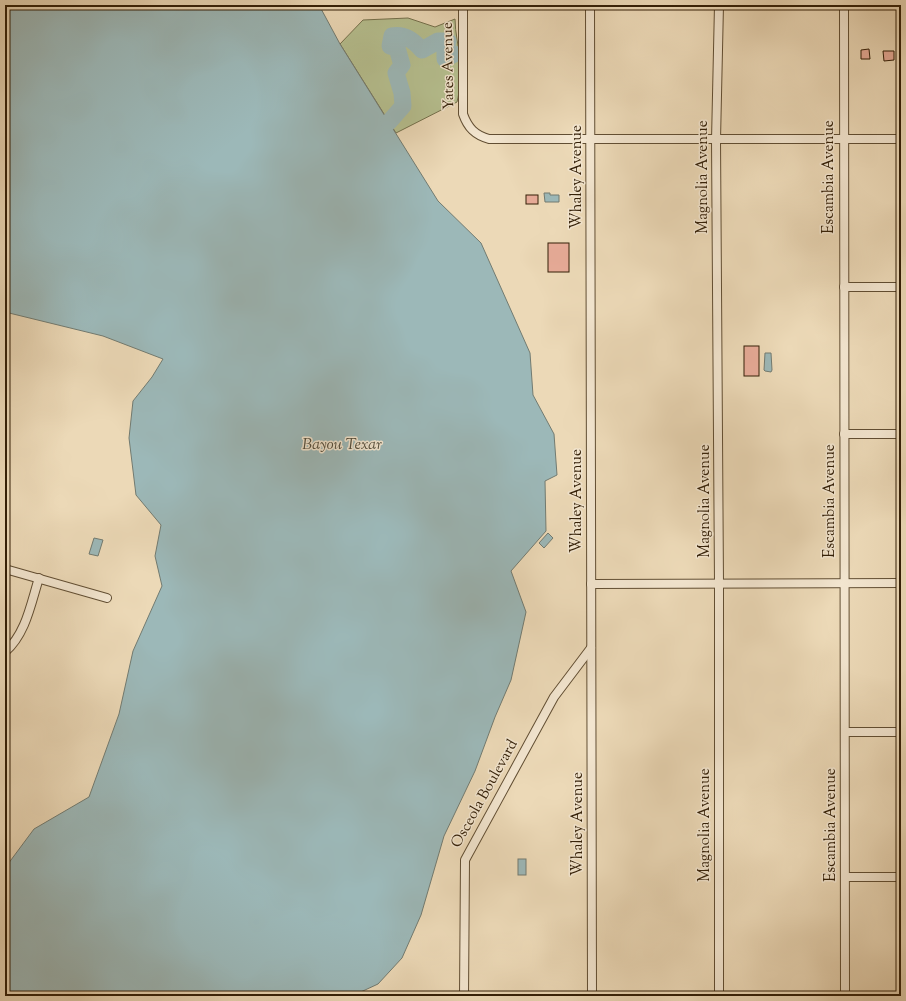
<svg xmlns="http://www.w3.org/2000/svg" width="906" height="1001" font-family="'Sorts Mill Goudy',serif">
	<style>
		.green { fill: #b6c090; stroke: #74704c }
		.water { fill: #9cb8b8; stroke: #727b71 }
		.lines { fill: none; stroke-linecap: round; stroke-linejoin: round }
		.river { stroke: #9cb8b8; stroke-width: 17 }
		.building { fill: #e7ab98; stroke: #331f07 }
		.minor-casing { stroke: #614e33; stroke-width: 10 }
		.minor { stroke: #f3e6d0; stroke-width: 8 }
		.labels { text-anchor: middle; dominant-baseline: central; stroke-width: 3; stroke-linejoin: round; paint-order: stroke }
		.street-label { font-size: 15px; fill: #331f07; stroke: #f3e6d0 }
		.water-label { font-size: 16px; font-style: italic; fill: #524d3c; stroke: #f3e6d0 }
	</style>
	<rect width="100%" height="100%" fill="#ecd9b7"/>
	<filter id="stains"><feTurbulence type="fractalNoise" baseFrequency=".005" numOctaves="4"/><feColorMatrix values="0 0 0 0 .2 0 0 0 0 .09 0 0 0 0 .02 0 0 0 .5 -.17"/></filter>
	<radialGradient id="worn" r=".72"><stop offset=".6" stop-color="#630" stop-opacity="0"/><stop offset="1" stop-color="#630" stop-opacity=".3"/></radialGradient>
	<path class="green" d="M408 18 435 27 455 19C455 33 459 47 460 61 462 73 460 90 457 102L396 133 340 44 363 20Z"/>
	<g class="water">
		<path d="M5 5H319L340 44 438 201 481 243 530 353 533 395 554 434 557 475 545 481 546 531 511 571 526 612 511 680 495 717 475 771 444 836 421 915 402 958 378 984 352 996H5V868L34 829 89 797 119 714 133 651 162 586 155 556 161 525 136 495 129 438 133 401 152 377 163 359 103 336 5 312Z"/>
		<path d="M544 193H550V195H559V202H545Z"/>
		<path d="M765 353H771L772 370 771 372 765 371 764 370Z"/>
		<path d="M548 533 553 538 544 548 539 543Z"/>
		<path d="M94 538 103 540 98 556 89 554Z"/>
		<rect x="518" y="859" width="8" height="16"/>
	</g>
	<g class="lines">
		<path class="river" d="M389 122 403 106 402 93 396 73 402 65 397 48 390 46 392 36C405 34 413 40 422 50L438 41H448L445 52V59L454 54"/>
	</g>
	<g class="building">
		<path d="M869 49 870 59H861V50Z"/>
		<path d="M883 51H894V60L884 61Z"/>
		<rect x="526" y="195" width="12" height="9"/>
		<rect x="548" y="243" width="21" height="29"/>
		<rect x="744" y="346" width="15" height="30"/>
	</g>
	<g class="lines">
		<defs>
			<g id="minor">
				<path d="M463 5V114C468 128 475 135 489 139H901"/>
				<path d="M590 5 592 996"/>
				<path d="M844 5 845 996"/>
				<path d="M844 287H901"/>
				<path d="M844 434H901"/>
				<path d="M5 569 107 598"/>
				<path d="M591 584 901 583"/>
				<path d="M5 652C26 634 31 603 39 578"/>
				<path d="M845 732H901"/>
				<path d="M845 877H901"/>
				<path d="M464 996 465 860 554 697 591 648"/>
				<path d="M719 996V584L716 140 719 5"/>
			</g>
		</defs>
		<use href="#minor" class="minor-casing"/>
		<use href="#minor" class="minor"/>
	</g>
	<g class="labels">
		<g class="street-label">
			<text transform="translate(449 66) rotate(-91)">Yates Avenue</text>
			<text transform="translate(577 177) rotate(-90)">Whaley Avenue</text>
			<text transform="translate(703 177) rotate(-90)">Magnolia Avenue</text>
			<text transform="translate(829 177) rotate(-90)">Escambia Avenue</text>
			<text transform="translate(577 501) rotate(-90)">Whaley Avenue</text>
			<text transform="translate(705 501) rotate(-90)">Magnolia Avenue</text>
			<text transform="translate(830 501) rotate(-90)">Escambia Avenue</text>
			<text transform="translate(485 794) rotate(-61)">Osceola Boulevard</text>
			<text transform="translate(578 824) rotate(-90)">Whaley Avenue</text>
			<text transform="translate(705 825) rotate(-90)">Magnolia Avenue</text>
			<text transform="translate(831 825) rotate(-90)">Escambia Avenue</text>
		</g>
		<g class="water-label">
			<text x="342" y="445">Bayou Texar</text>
		</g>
	</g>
	<rect width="906" height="1001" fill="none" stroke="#ecd9b7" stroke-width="20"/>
	<rect x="6" y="6" width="894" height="989" fill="none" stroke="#331f07" stroke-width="2"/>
	<rect x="10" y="10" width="886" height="981" fill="none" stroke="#331f07"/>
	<rect width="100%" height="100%" filter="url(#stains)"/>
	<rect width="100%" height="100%" fill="url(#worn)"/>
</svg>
